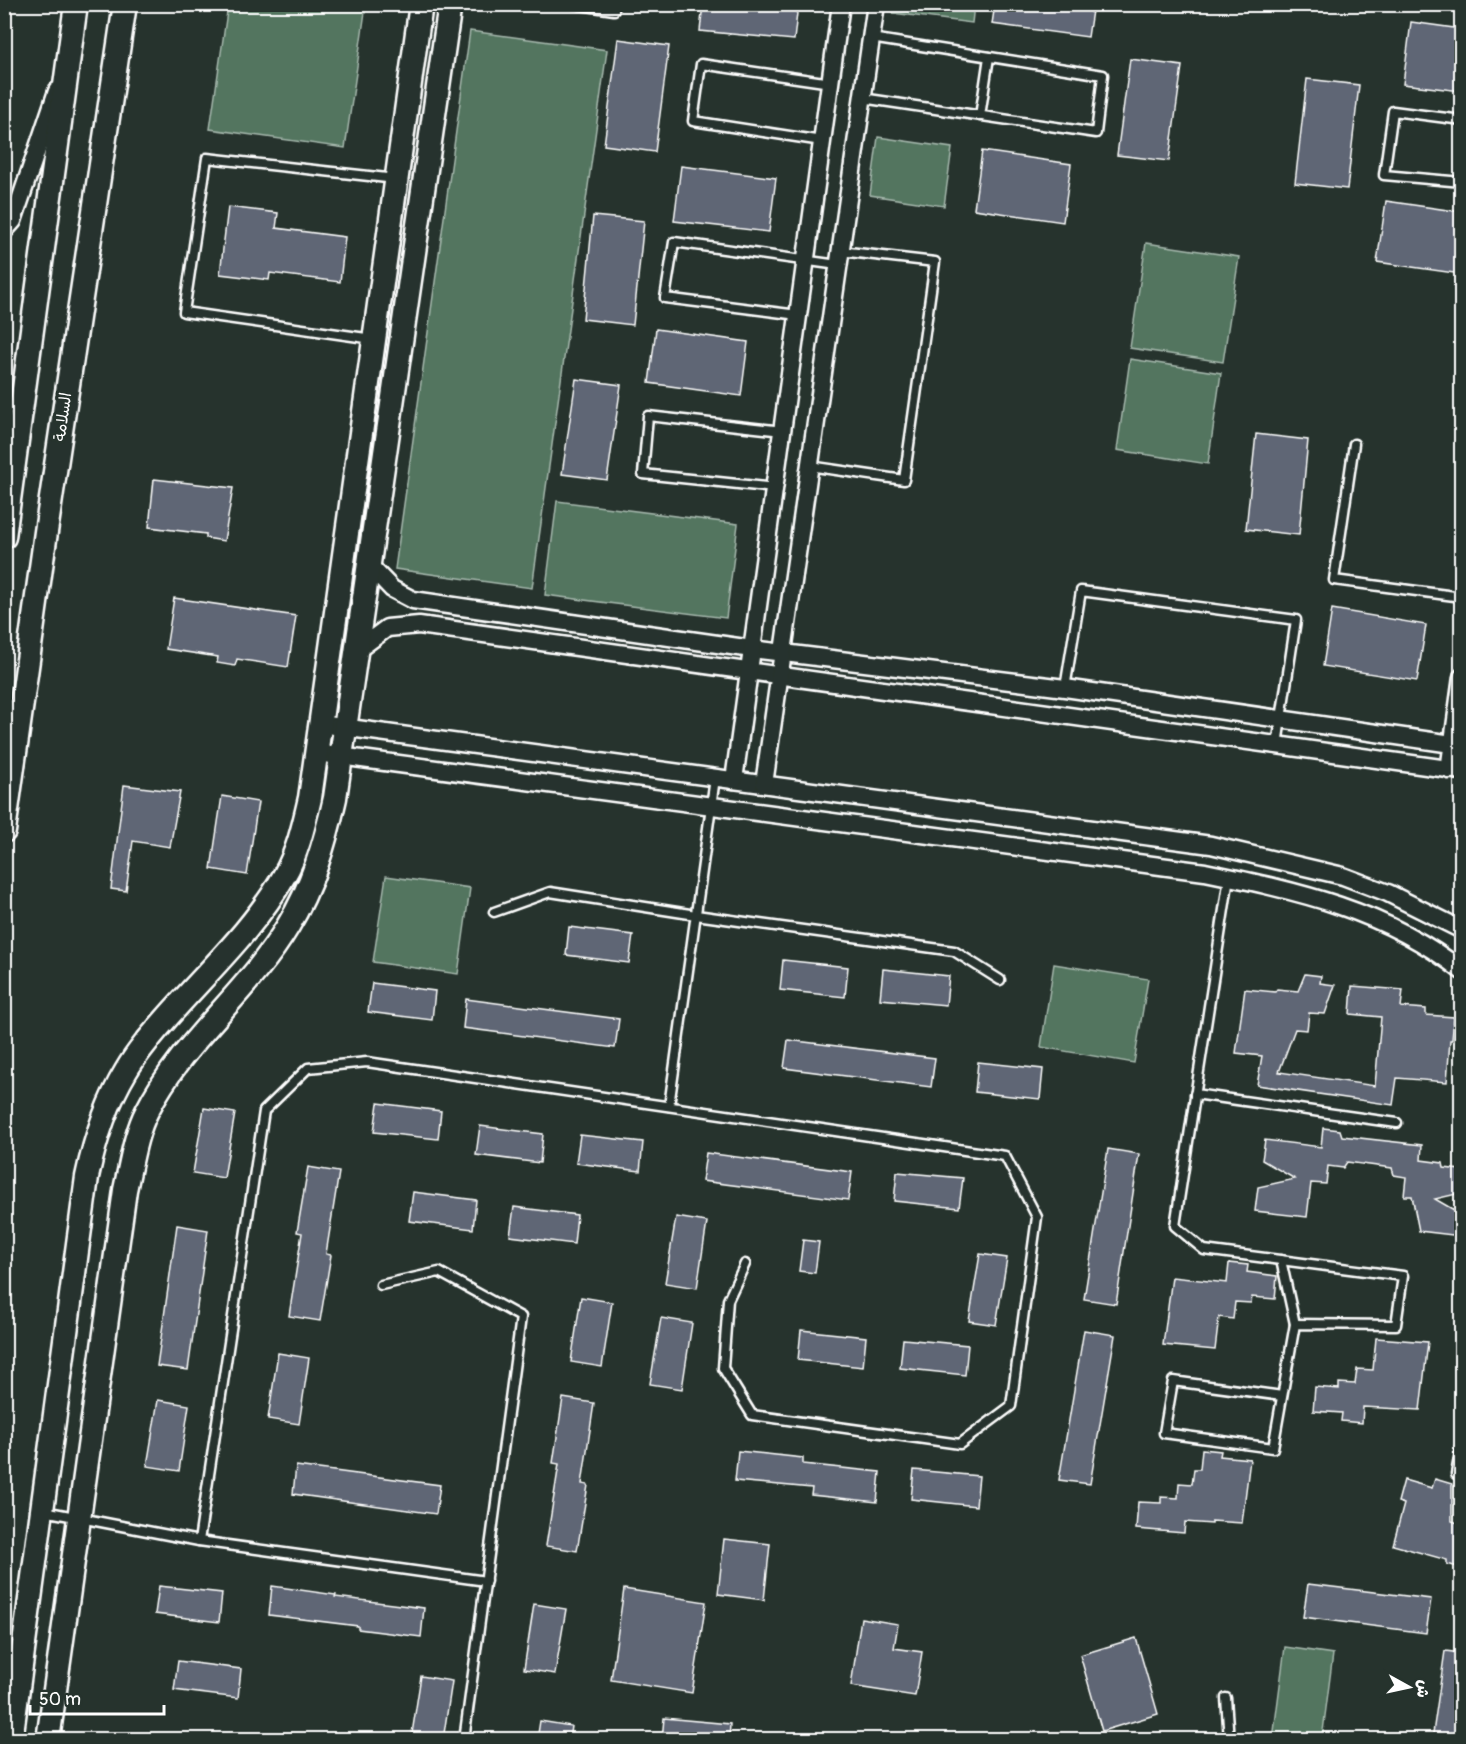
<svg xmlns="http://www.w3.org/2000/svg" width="1466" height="1744" font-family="Pangolin,'Playpen Sans Arabic',sans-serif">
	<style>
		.green { fill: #52745f; stroke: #a8baaf; stroke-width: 1.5 }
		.building { fill: #5f6674; stroke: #fff; stroke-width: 1.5 }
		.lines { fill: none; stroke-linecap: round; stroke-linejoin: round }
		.lane-casing { stroke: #fff; stroke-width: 13 }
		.street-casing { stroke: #fff; stroke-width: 21 }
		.secondary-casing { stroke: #fff; stroke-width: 27 }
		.lane { stroke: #26332d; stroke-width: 8 }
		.street { stroke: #26332d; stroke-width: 16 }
		.secondary { stroke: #26332d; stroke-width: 22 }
		.labels { text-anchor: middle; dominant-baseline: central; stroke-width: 6; stroke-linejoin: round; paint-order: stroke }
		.street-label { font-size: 16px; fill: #fff; stroke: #26332d }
	</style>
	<rect width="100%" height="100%" fill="#26332d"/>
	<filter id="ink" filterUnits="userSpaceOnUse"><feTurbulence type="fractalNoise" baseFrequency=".0167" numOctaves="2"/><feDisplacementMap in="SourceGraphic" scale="12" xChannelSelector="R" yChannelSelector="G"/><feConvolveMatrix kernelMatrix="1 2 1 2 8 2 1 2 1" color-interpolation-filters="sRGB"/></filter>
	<g filter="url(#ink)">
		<g class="green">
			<path d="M228 5H366L345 148 210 129Z"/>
			<path d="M894 5V4L974 5 972 23 893 13Z"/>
			<path d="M470 31 607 50 532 588 395 569Z"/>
			<path d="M878 137 952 148 944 206 870 195Z"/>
			<path d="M1146 243 1239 257 1223 362 1130 348Z"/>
			<path d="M1130 359 1221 373 1208 464 1117 450Z"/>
			<path d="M557 501 738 524 726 618 545 595Z"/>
			<path d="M386 876 470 888 458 974 373 962Z"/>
			<path d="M1054 964 1148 979 1134 1063 1041 1047Z"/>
			<path d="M1285 1647 1333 1654 1322 1739H1273Z"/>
		</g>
		<g class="building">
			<path d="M703 4H798L794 40 700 31Z"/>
			<path d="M995 4H1093L1088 37 992 24Z"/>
			<path d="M1411 22 1461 29V91L1403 84Z"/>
			<path d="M618 39 669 46 655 152 604 145Z"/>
			<path d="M1130 59 1182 66 1169 161 1117 155Z"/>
			<path d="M1307 79 1359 85 1347 189 1295 183Z"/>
			<path d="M982 151 1071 164 1063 222 974 209Z"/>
			<path d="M681 166 776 178 769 232 674 221Z"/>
			<path d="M1386 201 1461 212V274L1377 262Z"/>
			<path d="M228 207 278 213 276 228 345 237 340 282 270 273 269 280 220 274Z"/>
			<path d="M593 216 644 221 633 325 583 319Z"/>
			<path d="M656 329 748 342 741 396 649 383Z"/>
			<path d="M576 379 621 385 607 480 562 474Z"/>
			<path d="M1256 434 1308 440 1299 535 1246 529Z"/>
			<path d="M154 479 233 488 224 541 206 538V534L149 527Z"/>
			<path d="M174 598 296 616 288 667 237 659 235 666 217 663 218 657 166 649Z"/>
			<path d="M1332 609 1426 625 1417 681 1323 666Z"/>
			<path d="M124 785 180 792 170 847 133 841 126 891 111 889Z"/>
			<path d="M222 796 258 802 247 875 211 869Z"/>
			<path d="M569 927 633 935 629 963 566 955Z"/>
			<path d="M783 960 848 967 845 997 780 990Z"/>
			<path d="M883 969 949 976 946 1005 880 999Z"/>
			<path d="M1305 974 1321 976 1320 983 1335 985 1325 1014 1309 1013 1307 1030 1295 1029 1279 1072 1375 1086 1381 1017 1350 1014 1352 986 1403 990 1401 1007 1426 1009V1015L1454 1017 1452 1040H1450L1447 1082 1397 1078 1393 1105 1257 1085 1262 1056 1236 1053 1245 989 1275 992 1277 989 1298 991Z"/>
			<path d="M372 983 435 991 432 1020 368 1012Z"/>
			<path d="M466 999 619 1019 615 1048 463 1028Z"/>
			<path d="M788 1040 935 1058 931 1087 784 1068Z"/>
			<path d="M978 1062 1043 1069 1040 1099 975 1092Z"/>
			<path d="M378 1103 441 1111 438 1139 374 1132Z"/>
			<path d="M204 1108 235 1113 224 1178 193 1173Z"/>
			<path d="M480 1126 543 1134 540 1163 476 1155Z"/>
			<path d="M1323 1128 1340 1130 1342 1136 1422 1145 1421 1160 1443 1163 1444 1168 1461 1170V1193L1435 1199 1461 1214V1236L1419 1231 1412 1196H1404L1406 1177 1394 1175 1392 1168 1347 1162 1343 1168 1328 1166 1326 1184 1311 1183 1307 1217 1255 1211 1258 1187 1295 1179 1262 1160 1265 1140 1321 1147Z"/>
			<path d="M580 1135 643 1142 640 1171 576 1163Z"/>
			<path d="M1108 1149 1139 1154 1116 1304 1084 1299Z"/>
			<path d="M706 1153 852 1172 848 1200 702 1181Z"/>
			<path d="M308 1167 339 1172 326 1254 331 1255 320 1321 289 1316 302 1233 297 1232Z"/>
			<path d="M897 1172 963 1178 959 1208 894 1201Z"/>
			<path d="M413 1192 476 1200 473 1229 409 1221Z"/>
			<path d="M514 1207 577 1215 574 1244 510 1236Z"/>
			<path d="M676 1217 707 1222 697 1288 665 1283Z"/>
			<path d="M177 1225 208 1230 188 1370 157 1366Z"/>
			<path d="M803 1240 819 1242 815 1273 799 1271Z"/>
			<path d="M980 1254 1007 1258 996 1325 969 1321Z"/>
			<path d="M1229 1263 1248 1265 1247 1272 1277 1276 1275 1299 1252 1297 1251 1303 1235 1302 1233 1319 1219 1317 1215 1350 1163 1345 1172 1277 1227 1283Z"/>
			<path d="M581 1297 612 1302 602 1367 571 1362Z"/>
			<path d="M661 1318 692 1323 682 1389 650 1384Z"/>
			<path d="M801 1330 866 1337 863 1367 798 1360Z"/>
			<path d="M1084 1330 1115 1335 1090 1484 1059 1480Z"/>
			<path d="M1376 1338 1428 1342 1420 1410 1363 1407 1362 1423 1341 1421 1342 1413 1313 1411 1315 1387 1339 1389V1383L1355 1384 1357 1369 1373 1370Z"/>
			<path d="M903 1339 968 1345 965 1375 900 1368Z"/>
			<path d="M278 1353 309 1358 299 1424 268 1419Z"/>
			<path d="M563 1398 594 1403 582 1484 588 1485 577 1551 546 1546 559 1464 553 1463Z"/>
			<path d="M158 1400 189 1405 179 1471 147 1466Z"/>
			<path d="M1202 1449 1221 1451 1220 1456 1250 1459 1242 1523 1212 1521V1524L1185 1522 1184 1533 1136 1529 1138 1502 1161 1503V1497L1178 1498 1179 1483 1192 1484 1194 1469H1200Z"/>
			<path d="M738 1451 803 1458V1464L880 1472 877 1502 811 1495 812 1488 735 1481Z"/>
			<path d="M296 1466 440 1485 436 1514 293 1494Z"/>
			<path d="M914 1470 979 1476 976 1506 911 1499Z"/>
			<path d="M1435 1479 1452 1484V1521L1461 1524V1568L1447 1564V1560L1393 1545 1404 1504 1398 1502 1404 1480 1432 1488Z"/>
			<path d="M724 1539 770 1544 764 1600 718 1594Z"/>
			<path d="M1308 1584 1431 1599 1426 1633 1303 1617Z"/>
			<path d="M159 1586 222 1593 219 1622 155 1614Z"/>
			<path d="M272 1586 336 1595 335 1597 424 1608 421 1637 358 1629V1626L269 1615Z"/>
			<path d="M624 1589 706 1602 692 1693 611 1680Z"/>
			<path d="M534 1604 566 1609 555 1674 524 1669Z"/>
			<path d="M861 1618 898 1624 894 1648 922 1652 915 1696 851 1686Z"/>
			<path d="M1136 1638 1158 1714 1102 1731 1080 1655Z"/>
			<path d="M1445 1651 1461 1653V1740H1432Z"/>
			<path d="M178 1661 241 1669 238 1698 174 1690Z"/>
			<path d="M421 1676 452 1681 443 1740H411Z"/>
			<path d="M664 1718 730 1724 729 1740H662Z"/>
			<path d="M540 1721 571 1726 569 1740H537Z"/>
		</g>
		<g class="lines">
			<defs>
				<g id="lane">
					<path d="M573 4 614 10 615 4"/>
					<path d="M862 98 1096 133 1103 75 871 38"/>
					<path d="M980 116 989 57"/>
					<path d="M1462 120 1393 111 1384 175 1462 182"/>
					<path d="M822 141 693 121 701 64 831 83"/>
					<path d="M798 315 665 298 674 242 838 265"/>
					<path d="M373 339 184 312 207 158 396 179"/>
					<path d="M1354 444 1334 580 1462 597"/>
					<path d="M809 466 904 480 935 262 840 251"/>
					<path d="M775 488 643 474 648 416 783 431"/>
					<path d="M1065 688 1081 591 1296 620 1277 745"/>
					<path d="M1229 877 1175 1226 1204 1250 1403 1276 1396 1325 1295 1324 1273 1448 1164 1433 1173 1381 1282 1396"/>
					<path d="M494 912 550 892 696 915 954 951 1000 980"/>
					<path d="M1195 1094 1397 1123"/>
					<path d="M669 1106 715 778"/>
					<path d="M1281 1260 1295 1324"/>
					<path d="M381 1285 439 1272 521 1317 464 1740"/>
					<path d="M1462 1442 1456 1474H1462"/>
					<path d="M44 1511 199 1541 486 1581"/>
					<path d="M199 1541 264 1111 308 1068 367 1062 1005 1156 1037 1217 1011 1406 960 1444 752 1415 723 1368 728 1300 745 1264"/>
					<path d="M1226 1698 1229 1740"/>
				</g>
				<g id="street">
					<path d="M4 231 13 221 57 91"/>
					<path d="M369 565 392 589 413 600 752 649 1065 688 1452 744"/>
					<path d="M356 651 387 628 419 625 1462 771"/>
					<path d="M320 724 1211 845 1343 876 1388 893 1462 930"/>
					<path d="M317 753 1205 872C1297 891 1386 910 1462 971"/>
					<path d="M1449 770 1462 677"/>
					<path d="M734 780 841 4"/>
					<path d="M764 784 876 4"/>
				</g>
				<g id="secondary">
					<path d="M4 537 76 4"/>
					<path d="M4 831 46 532 125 4"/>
					<path d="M11 1740 87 1177C95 1139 106 1104 126 1071 137 1052 151 1036 165 1020 204 975 255 928 284 876 298 852 304 824 310 798L421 4"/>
					<path d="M48 1740 125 1190C131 1164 135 1134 147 1111 182 1041 248 993 288 926 312 887 325 843 335 798L450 4"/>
				</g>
			</defs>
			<use href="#lane" class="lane-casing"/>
			<use href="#street" class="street-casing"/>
			<use href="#secondary" class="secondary-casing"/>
			<use href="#lane" class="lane"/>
			<use href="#street" class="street"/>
			<use href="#secondary" class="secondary"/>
		</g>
	</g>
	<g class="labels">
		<g class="street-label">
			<text transform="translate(63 417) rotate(-82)">السلامة</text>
		</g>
	</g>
	<rect width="1466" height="1744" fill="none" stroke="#26332d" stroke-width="24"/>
	<rect x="12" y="12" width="1442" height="1720" fill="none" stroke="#fff" stroke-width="2" filter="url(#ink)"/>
	<g transform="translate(1409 1687) rotate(98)" stroke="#26332d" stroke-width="4.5" paint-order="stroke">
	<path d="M0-4.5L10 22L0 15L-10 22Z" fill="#ffffff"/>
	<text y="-9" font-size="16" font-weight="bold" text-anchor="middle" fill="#ffffff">ش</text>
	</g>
	<path d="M30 1705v9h134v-9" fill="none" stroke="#ffffff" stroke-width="3"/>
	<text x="39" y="1705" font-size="18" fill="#ffffff" stroke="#26332d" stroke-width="4.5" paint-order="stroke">50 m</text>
</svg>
